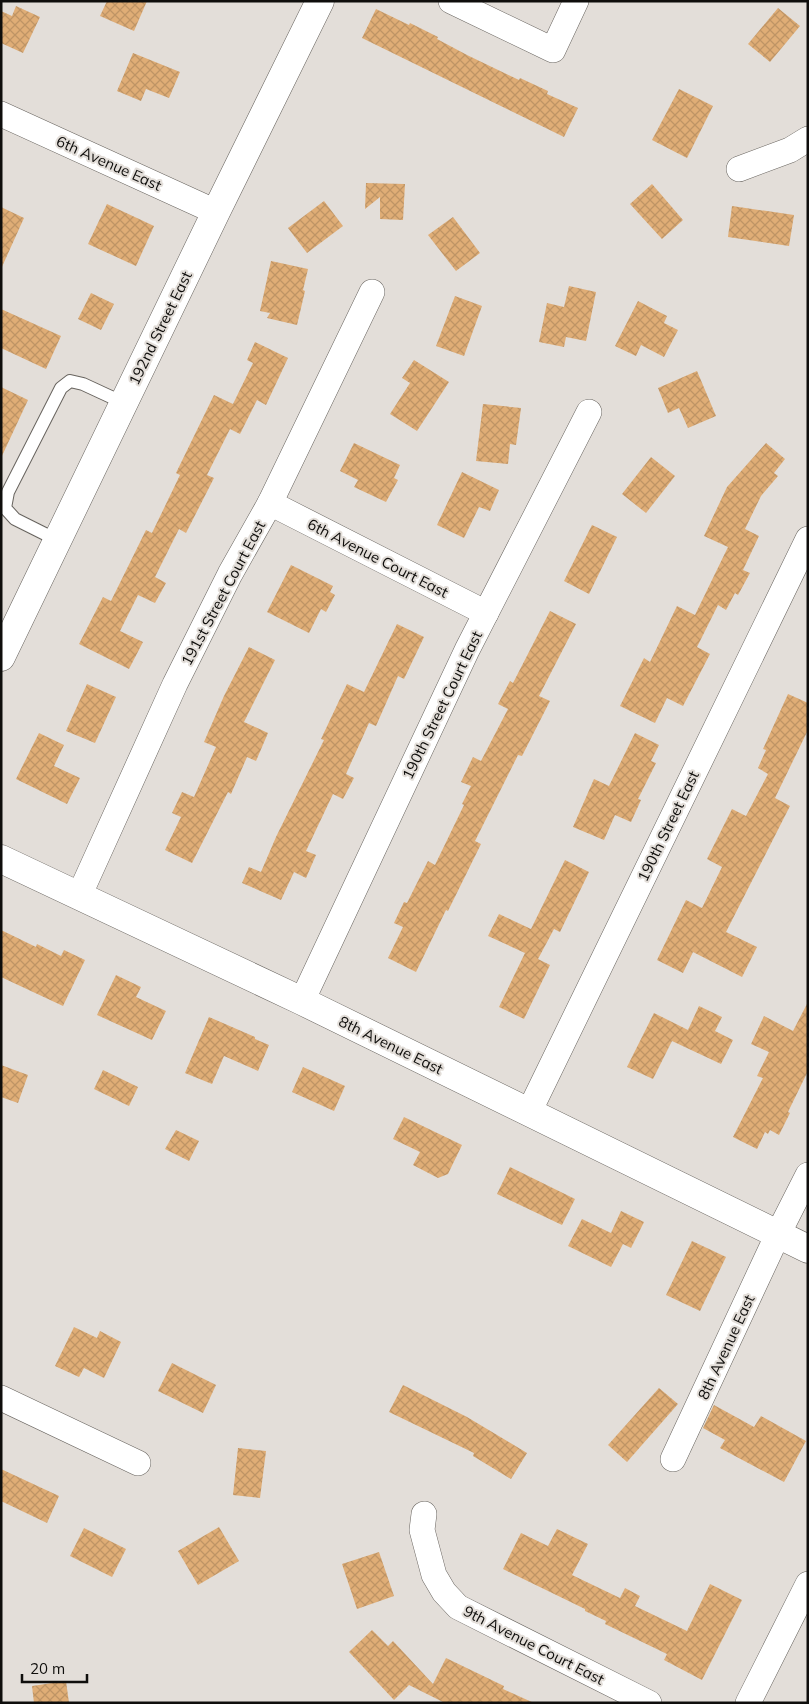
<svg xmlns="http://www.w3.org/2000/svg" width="809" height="1704" font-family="Mulish,sans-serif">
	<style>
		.building { fill: url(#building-cross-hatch) }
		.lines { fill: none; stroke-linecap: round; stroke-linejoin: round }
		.lane-casing { stroke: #68645f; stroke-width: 14 }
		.street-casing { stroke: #68645f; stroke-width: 26 }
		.secondary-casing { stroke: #68645f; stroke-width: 29 }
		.lane { stroke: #fff; stroke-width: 12 }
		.street { stroke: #fff; stroke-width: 25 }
		.secondary { stroke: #fff; stroke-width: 28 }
		.labels { text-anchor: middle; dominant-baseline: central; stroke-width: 4; stroke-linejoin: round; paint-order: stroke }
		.street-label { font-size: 15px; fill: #0f0e0c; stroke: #e3ded9 }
	</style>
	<defs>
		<pattern id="building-cross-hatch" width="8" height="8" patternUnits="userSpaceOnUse" patternTransform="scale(1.25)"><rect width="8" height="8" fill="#dfad76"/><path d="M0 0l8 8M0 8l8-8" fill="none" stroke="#be9465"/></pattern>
	</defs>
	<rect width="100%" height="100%" fill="#e3ded9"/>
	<g class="building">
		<path d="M107 1H147L134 31 100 16Z"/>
		<path d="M16 6 40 17 23 53 1 43V11L12 16Z"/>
		<path d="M778 8 800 26 770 62 748 44Z"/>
		<path d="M376 9 409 25 410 23 438 37 437 39 467 55 519 80 520 78 548 91 547 94 578 108 564 137 362 38Z"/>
		<path d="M133 53 180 72 169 98 146 89 141 101 117 91Z"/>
		<path d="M679 89 713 106 687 158 652 140Z"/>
		<path d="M366 183 405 184 403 220 380 219V197L365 209Z"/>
		<path d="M652 184 683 220 662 239 630 204Z"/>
		<path d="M324 201 343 226 307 253 288 228Z"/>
		<path d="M107 204 154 226 136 266 88 244Z"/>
		<path d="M732 206 794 215 789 246 728 237Z"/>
		<path d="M1 207 24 218 1 269Z"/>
		<path d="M453 217 480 253 456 271 428 235Z"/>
		<path d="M271 261 308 269 303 290 305 291 297 325 267 318 270 313 260 311Z"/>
		<path d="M569 286 596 292 586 341 566 337 564 347 539 342 547 303 564 307Z"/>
		<path d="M91 293 114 304 101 330 78 319Z"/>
		<path d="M455 296 482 306 464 356 436 346Z"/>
		<path d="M638 301 667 316 664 323 678 330 664 357 641 345 636 356 615 346Z"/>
		<path d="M1 309 61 336 46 369 1 348Z"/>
		<path d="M255 342 288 358 266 405 257 400 240 434 230 429 207 475 214 478 186 533 179 529 155 577 166 583 155 603 138 595 120 631 143 642 129 669 79 644 103 597 111 601 146 530 152 533 180 475 176 473 214 395 233 404 253 363 247 360Z"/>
		<path d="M414 360 449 382 417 431 390 414 410 383 402 378Z"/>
		<path d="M697 371 716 416 688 428 679 408 668 413 658 388Z"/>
		<path d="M1 387 28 400 1 458Z"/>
		<path d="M483 404 521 408 516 445 510 444 508 464 476 461Z"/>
		<path d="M354 443 400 465 394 478 398 480 386 502 354 487 358 480 340 471Z"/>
		<path d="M766 443 785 459 774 473 778 476 761 496 745 529 759 536 743 570 750 573 738 595 735 593 726 610 718 605 697 647 710 654 683 706 667 698 655 723 620 706 644 658 650 662 677 606 695 615 728 547 704 536 727 487Z"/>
		<path d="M651 457 675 476 646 513 622 494Z"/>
		<path d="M462 472 499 490 490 511 479 507 464 538 437 525Z"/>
		<path d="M592 525 617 537 589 594 564 581Z"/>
		<path d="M291 565 333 586 330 592 335 595 326 612 321 609 309 633 267 612Z"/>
		<path d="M550 611 576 624 539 696 550 701 522 756 518 755 475 841 481 844 448 911 446 910 416 972 388 958 403 927 394 923 404 902 407 903 428 861 435 865 464 805 462 804 471 786 461 782 473 757 481 761 508 709 498 704 510 681 513 683Z"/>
		<path d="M397 624 424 637 404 679 398 676 376 726 369 723 346 774 354 778 343 799 333 794 306 851 316 855 306 878 294 872 281 900 242 883 249 867 261 872 276 837 324 740 321 739 347 684 364 692Z"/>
		<path d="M249 647 275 660 244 722 268 733 256 761 247 757 231 794 228 792 192 863 165 850 181 817 172 813 182 792 194 797 216 747 204 742 224 696Z"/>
		<path d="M87 684 116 697 95 743 66 731Z"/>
		<path d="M788 694 808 703V730L775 798 790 806 726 932 757 947 742 977 693 952 683 973 657 960 686 900 702 908 722 867 707 859 732 809 746 816 768 774 758 768 766 750 763 749Z"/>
		<path d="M39 733 64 745 54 766 80 778 67 804 16 779Z"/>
		<path d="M635 733 659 745 651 761 656 763 638 799 641 800 631 822 615 815 604 840 573 827 594 779 609 786Z"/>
		<path d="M565 860 589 872 560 932 554 929 538 959 550 965 524 1019 499 1007 525 953 488 936 499 914 531 929Z"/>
		<path d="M1 930 36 947 37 944 61 956 64 950 85 960 63 1006 1 977Z"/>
		<path d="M116 975 141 987 136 997 166 1011 152 1040 97 1015Z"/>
		<path d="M808 1002V1071L788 1112 790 1113 779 1135 770 1130 768 1134 765 1132 757 1149 733 1137 763 1078 757 1076 769 1052 751 1044 764 1016 793 1031Z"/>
		<path d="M699 1006 722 1017 715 1031 733 1040 721 1064 672 1041 653 1079 627 1067 654 1013 688 1030Z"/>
		<path d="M209 1017 255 1037V1039L269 1045 258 1071 224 1056 212 1084 185 1073Z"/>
		<path d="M1 1065 28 1075 18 1103 1 1097Z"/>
		<path d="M303 1067 345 1086 334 1111 292 1092Z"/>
		<path d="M103 1070 138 1087 129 1106 94 1089Z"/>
		<path d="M404 1117 462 1145 448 1174 438 1178 413 1165 420 1152 393 1139Z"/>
		<path d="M176 1130 199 1141 189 1161 165 1149Z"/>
		<path d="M510 1167 575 1199 562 1225 497 1194Z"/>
		<path d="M621 1211 644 1222 631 1248 623 1244 611 1267 568 1246 582 1219 611 1233Z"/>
		<path d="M692 1241 726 1257 700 1311 666 1295Z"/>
		<path d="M74 1327 97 1338 100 1331 121 1342 104 1378 84 1368 79 1377 55 1366Z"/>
		<path d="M172 1363 216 1385 203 1413 158 1391Z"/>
		<path d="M403 1385 467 1417 527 1453 511 1479 473 1456 474 1453 389 1412Z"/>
		<path d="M659 1388 678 1404 627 1462 608 1445Z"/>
		<path d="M714 1405 754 1427 761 1416 806 1441 784 1482 720 1448 725 1440 703 1428Z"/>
		<path d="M238 1448 266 1451 260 1498 233 1495Z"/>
		<path d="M1 1469 59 1496 47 1523 1 1501Z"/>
		<path d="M219 1527 239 1561 198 1585 178 1551Z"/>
		<path d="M84 1528 126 1549 112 1577 70 1556Z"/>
		<path d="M557 1529 588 1544 572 1575 620 1598 625 1588 640 1596 635 1606 687 1631 710 1584 742 1600 702 1680 664 1660 667 1654 605 1624 606 1621 585 1611V1609L503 1569 521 1533 548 1546Z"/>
		<path d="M379 1552 394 1596 357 1609 342 1564Z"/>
		<path d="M372 1630 388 1646 393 1641 433 1684 446 1658 504 1686 503 1689 534 1703H445L409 1685 394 1700 349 1652Z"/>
		<path d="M66 1681 69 1703H34L32 1686Z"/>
	</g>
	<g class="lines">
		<defs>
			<path id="lane" d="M57 540 15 519 5 508 8 492 61 388 70 381 83 384 124 403"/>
			<g id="street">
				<path d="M451 1 553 50 576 1"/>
				<path d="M1 114 216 212"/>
				<path d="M739 169 790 150 808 139"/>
				<path d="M270 503 486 613"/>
				<path d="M79 896 175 684 230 574 270 503 372 292"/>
				<path d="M302 1001 467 650 589 412"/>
				<path d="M529 1112 808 539"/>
				<path d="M1 1398 138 1463"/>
				<path d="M673 1459 778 1234 808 1175"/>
				<path d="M424 1514 422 1530 434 1575 444 1592 458 1607 649 1703"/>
				<path d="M748 1703 808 1584"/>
			</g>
			<g id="secondary">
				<path d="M1 657 216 212 320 1"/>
				<path d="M1 859 302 1001 808 1249"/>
			</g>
		</defs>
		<use href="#lane" class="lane-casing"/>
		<use href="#street" class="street-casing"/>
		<use href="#secondary" class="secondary-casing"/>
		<use href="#lane" class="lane"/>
		<use href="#street" class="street"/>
		<use href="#secondary" class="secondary"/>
	</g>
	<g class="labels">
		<g class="street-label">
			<text transform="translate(109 163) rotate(24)">6th Avenue East</text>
			<text transform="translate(160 328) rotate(-64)">192nd Street East</text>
			<text transform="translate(378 558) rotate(27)">6th Avenue Court East</text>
			<text transform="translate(223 593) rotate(-62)">191st Street Court East</text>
			<text transform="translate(442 705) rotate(-64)">190th Street Court East</text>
			<text transform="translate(668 826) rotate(-64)">190th Street East</text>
			<text transform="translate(391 1045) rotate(26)">8th Avenue East</text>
			<text transform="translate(726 1347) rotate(-65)">8th Avenue East</text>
			<text transform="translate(534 1645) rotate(27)">9th Avenue Court East</text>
		</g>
	</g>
	<rect width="809" height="1704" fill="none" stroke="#0f0e0c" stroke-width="5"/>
	<path d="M22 1674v8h65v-8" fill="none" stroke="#0f0e0c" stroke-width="2.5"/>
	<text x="30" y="1674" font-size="15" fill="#0f0e0c" stroke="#e3ded9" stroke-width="4" paint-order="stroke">20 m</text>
</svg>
